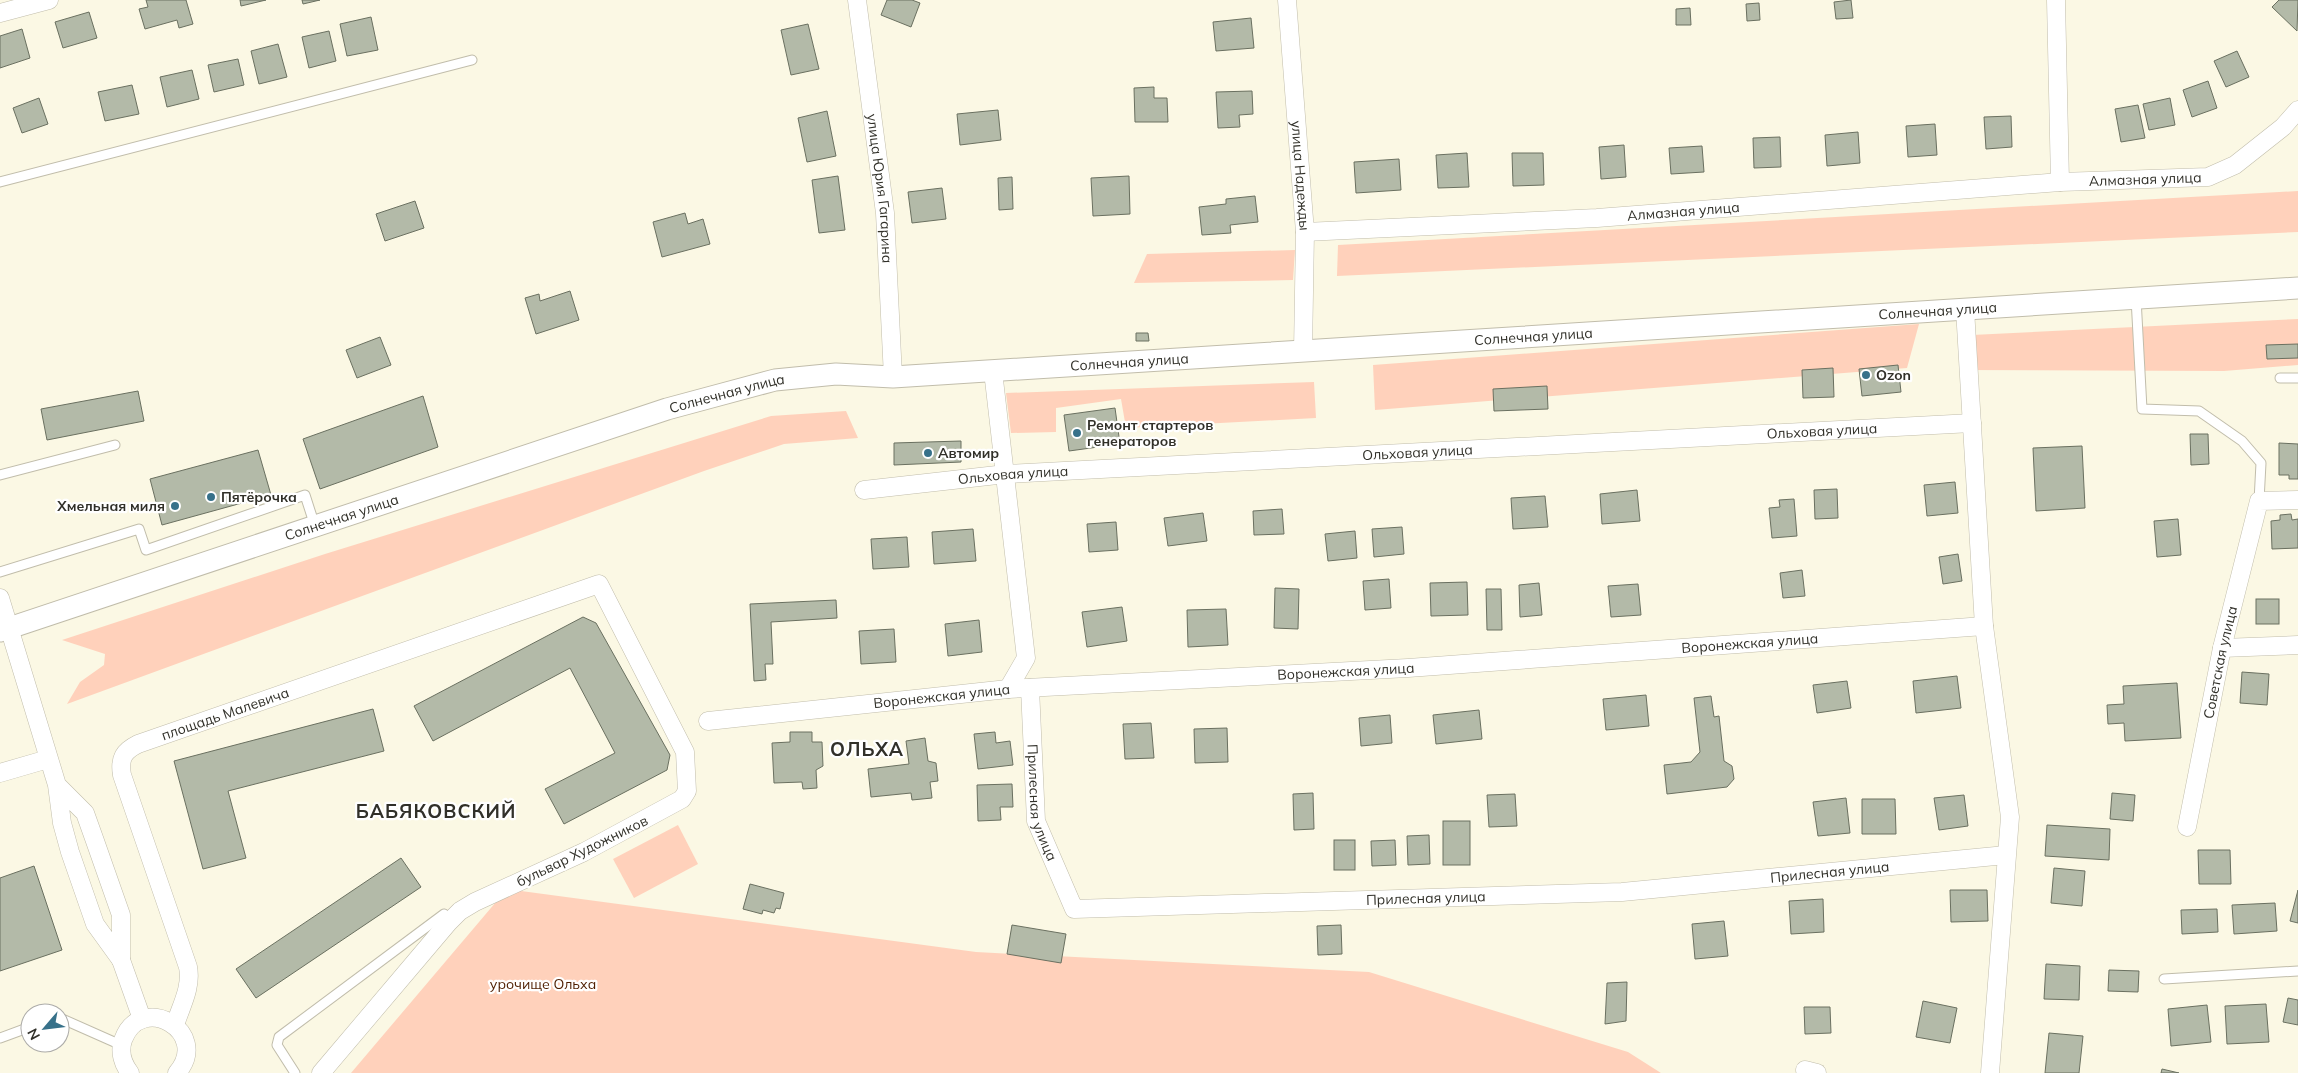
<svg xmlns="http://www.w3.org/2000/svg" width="2298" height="1073" font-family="Mulish,sans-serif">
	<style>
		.green { fill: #ffd1bb }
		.building { fill: #b3baa8; stroke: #6a7060 }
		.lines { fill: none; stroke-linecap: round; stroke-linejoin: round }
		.service-casing { stroke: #c1bdab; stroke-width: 11 }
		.minor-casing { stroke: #c1bdab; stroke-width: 19 }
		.tertiary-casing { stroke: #c1bdab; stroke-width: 23 }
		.service { stroke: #fff; stroke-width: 9 }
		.minor { stroke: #fff; stroke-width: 18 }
		.tertiary { stroke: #fff; stroke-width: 21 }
		.poi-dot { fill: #37718a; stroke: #fff; stroke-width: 2 }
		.labels { text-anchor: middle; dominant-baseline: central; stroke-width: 4.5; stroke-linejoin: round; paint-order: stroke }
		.street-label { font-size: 14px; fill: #313029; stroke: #fff }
		.poi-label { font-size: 14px; font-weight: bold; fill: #313029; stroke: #fff; text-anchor: start }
		.park-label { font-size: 14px; fill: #4f1e00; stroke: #fff }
		.district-label { font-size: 19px; font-weight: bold; letter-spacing: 1px; fill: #313029; stroke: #fff }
	</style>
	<rect width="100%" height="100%" fill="#fbf8e4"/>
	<g class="green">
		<path d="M2298 191V232L1337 276 1338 245Z"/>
		<path d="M1295 250 1293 280 1134 283 1147 254Z"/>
		<path d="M2298 319V365L2224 371 1964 370 1972 335Z"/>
		<path d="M1919 324 1907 368 1375 410 1373 365Z"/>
		<path d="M1314 382 1316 418 1126 428 1121 399 1056 408V432L1011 433 1006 393Z"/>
		<path d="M846 411 858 438 784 444 704 471 67 704 80 682 104 665 105 654 62 640 325 554 771 416Z"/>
		<path d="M678 825 698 864 634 898 613 859Z"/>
		<path d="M507 889 976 952 1369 972 1628 1052 1661 1073H351Z"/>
	</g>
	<g class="building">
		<path d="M146 0H186L193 24 179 28 177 20 145 29 139 9 148 7Z"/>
		<path d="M240 0H266L241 6Z"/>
		<path d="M302 0H320L303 4Z"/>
		<path d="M887 0H912L920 3 911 27 881 15Z"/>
		<path d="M1851 0 1853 18 1836 19 1834 2Z"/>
		<path d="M2279 0H2298L2297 31 2272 7Z"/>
		<path d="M1759 3 1760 20 1747 21 1746 4Z"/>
		<path d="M1690 8 1691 25H1676V9Z"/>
		<path d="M89 12 97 38 63 48 55 22Z"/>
		<path d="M371 17 378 50 347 56 340 24Z"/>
		<path d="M1251 18 1254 48 1216 51 1213 22Z"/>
		<path d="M808 24 819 69 791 75 781 30Z"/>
		<path d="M22 29 30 58 0 68V36Z"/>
		<path d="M329 31 336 61 309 68 302 37Z"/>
		<path d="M278 44 287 77 259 84 251 51Z"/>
		<path d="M2237 51 2249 77 2226 87 2214 61Z"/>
		<path d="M238 59 244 85 214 92 208 65Z"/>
		<path d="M192 70 199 99 167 107 160 77Z"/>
		<path d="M2208 81 2217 108 2192 117 2183 90Z"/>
		<path d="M132 85 139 114 105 121 98 92Z"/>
		<path d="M1154 87V98H1167L1168 122H1135L1134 88Z"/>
		<path d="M1252 91 1253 114 1239 115 1240 127 1218 128 1216 92Z"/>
		<path d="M39 98 48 124 22 133 13 108Z"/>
		<path d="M2170 98 2175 125 2149 130 2143 104Z"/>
		<path d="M2138 105 2145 138 2121 142 2115 109Z"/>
		<path d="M998 110 1001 140 960 145 957 114Z"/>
		<path d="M827 111 836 156 807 162 798 118Z"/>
		<path d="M2011 116 2012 147 1986 149 1984 117Z"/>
		<path d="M1935 124 1937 155 1908 157 1906 126Z"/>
		<path d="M1858 132 1860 163 1827 166 1825 135Z"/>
		<path d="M1780 137 1781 167 1754 168 1753 138Z"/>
		<path d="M1624 145 1626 177 1601 179 1599 147Z"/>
		<path d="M1702 146 1704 172 1671 174 1669 148Z"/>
		<path d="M1467 153 1469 187 1438 188 1436 155Z"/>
		<path d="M1512 153H1543L1544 185 1513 186Z"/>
		<path d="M1399 159 1401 190 1356 193 1354 162Z"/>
		<path d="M838 176 845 230 819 233 812 180Z"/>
		<path d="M1129 176 1130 214 1093 216 1091 178Z"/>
		<path d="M1012 177 1013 209 999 210 998 178Z"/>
		<path d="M942 188 946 219 912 223 908 192Z"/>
		<path d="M1255 196 1258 222 1230 225 1231 233 1202 235 1199 207 1226 204V199Z"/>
		<path d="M415 201 424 228 385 241 376 214Z"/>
		<path d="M685 213 688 224 703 219 710 244 662 257 653 222Z"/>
		<path d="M570 291 579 320 536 334 525 298 539 294 540 301Z"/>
		<path d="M1136 333H1148L1149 341H1136Z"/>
		<path d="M380 337 391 365 357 378 346 350Z"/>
		<path d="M2298 344V358L2267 359 2266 345Z"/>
		<path d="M1898 365 1901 392 1862 396 1859 369Z"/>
		<path d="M1833 368 1834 397 1803 398 1802 370Z"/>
		<path d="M1547 386 1548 409 1494 411 1493 389Z"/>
		<path d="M138 391 144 421 47 440 41 409Z"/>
		<path d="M423 396 438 447 320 489 303 439Z"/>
		<path d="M1115 408 1120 444 1069 451 1064 415Z"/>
		<path d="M2190 434H2208L2209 464 2191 465Z"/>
		<path d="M961 441V462L894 465V443Z"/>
		<path d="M2279 443 2298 444V479H2289V475H2279Z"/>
		<path d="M2082 446 2085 508 2036 511 2033 448Z"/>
		<path d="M258 450 271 495 162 525 150 479Z"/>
		<path d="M1955 482 1958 513 1927 516 1924 485Z"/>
		<path d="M1837 489 1838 518 1815 519 1814 490Z"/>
		<path d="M1637 490 1640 521 1602 524 1600 494Z"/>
		<path d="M1545 496 1548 527 1513 529 1511 498Z"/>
		<path d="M1794 499 1797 536 1772 538 1769 508 1780 507 1779 500Z"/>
		<path d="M1282 509 1284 534 1254 535 1253 511Z"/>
		<path d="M1203 513 1207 541 1168 546 1164 518Z"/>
		<path d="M2291 514 2292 520 2298 519V548L2272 549 2271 521 2280 520V515Z"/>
		<path d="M2178 519 2181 555 2157 557 2154 521Z"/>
		<path d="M1116 522 1118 550 1089 552 1087 524Z"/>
		<path d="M1402 527 1404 554 1374 557 1372 529Z"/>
		<path d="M973 529 976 561 934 564 932 532Z"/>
		<path d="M1355 531 1357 558 1328 561 1325 534Z"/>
		<path d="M907 537 909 567 873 569 871 539Z"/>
		<path d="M1958 554 1962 581 1943 584 1939 557Z"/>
		<path d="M1802 570 1805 596 1783 598 1780 573Z"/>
		<path d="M1389 579 1391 608 1365 610 1363 581Z"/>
		<path d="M1467 582 1468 615 1431 616 1430 583Z"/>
		<path d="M1539 583 1542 615 1520 617 1519 585Z"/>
		<path d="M1638 584 1641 615 1611 617 1608 586Z"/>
		<path d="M1275 588 1299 589 1298 629 1274 628Z"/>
		<path d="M1486 589H1501L1502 630H1487Z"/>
		<rect x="2256" y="599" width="23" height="25"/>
		<path d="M836 600 837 618 771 622 773 664H765L766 680 754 681 750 604Z"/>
		<path d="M1122 607 1127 641 1087 647 1082 612Z"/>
		<path d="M1226 609 1228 645 1188 647 1187 610Z"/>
		<path d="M583 617 596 623 670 755 667 770 564 824 545 789 615 753 570 668 433 741 414 706Z"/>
		<path d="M979 620 982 652 948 656 945 624Z"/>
		<path d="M894 629 896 662 861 664 859 631Z"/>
		<path d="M2242 672 2269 674 2267 705 2240 703Z"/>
		<path d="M1957 676 1961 708 1916 713 1913 681Z"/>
		<path d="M1847 681 1851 708 1817 713 1813 685Z"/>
		<path d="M2177 683 2181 738 2125 741 2124 723 2108 724 2107 705 2124 704 2123 686Z"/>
		<path d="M1646 695 1649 726 1606 730 1603 699Z"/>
		<path d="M1711 696 1714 717 1719 716 1724 761 1732 766 1734 779 1727 787 1667 794 1664 765 1691 762 1700 752 1694 698Z"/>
		<path d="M373 709 384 751 228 791 246 858 203 869 174 761Z"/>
		<path d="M1479 710 1482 739 1436 744 1433 715Z"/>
		<path d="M1390 715 1392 743 1361 746 1359 718Z"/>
		<path d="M1151 723 1154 758 1125 759 1123 724Z"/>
		<path d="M1227 728 1228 762 1195 763 1194 729Z"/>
		<path d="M790 732H812V742H822L823 766 816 770 817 788 803 789 802 782 774 783 772 743 790 742Z"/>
		<path d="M995 732 996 743 1010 741 1013 765 978 769 974 734Z"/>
		<path d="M925 738 928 761 936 763 938 781 930 782 932 798 912 800 911 793 871 797 868 769 909 764 906 741Z"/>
		<path d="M1012 784 1013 807H1000L1001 820 978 821 977 785Z"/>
		<path d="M1313 793 1314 829 1294 830 1293 794Z"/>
		<path d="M2112 793 2135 795 2133 821 2110 819Z"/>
		<path d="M1515 794 1517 826 1489 827 1487 795Z"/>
		<path d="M1964 795 1968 826 1939 830 1934 798Z"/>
		<path d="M1846 798 1850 833 1818 836 1813 802Z"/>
		<path d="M1862 799H1895L1896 834H1862Z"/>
		<rect x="1443" y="821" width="27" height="44"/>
		<path d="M2047 825 2110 829 2109 860 2045 856Z"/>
		<path d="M1429 835 1430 864 1408 865 1407 836Z"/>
		<rect x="1334" y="840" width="21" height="30"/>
		<path d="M1395 840 1396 865 1372 866 1371 841Z"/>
		<path d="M2198 850H2230L2231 884H2199Z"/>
		<path d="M401 858 421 887 256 998 236 969Z"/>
		<path d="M34 866 62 950 0 971V878Z"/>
		<path d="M2054 868 2085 871 2082 906 2051 903Z"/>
		<path d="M750 884 784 893 780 909 776 908 774 913 763 910 762 914 743 909Z"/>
		<path d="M1950 890H1987L1988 921 1951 922Z"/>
		<path d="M2298 890V923L2290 921Z"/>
		<path d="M1823 899 1824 932 1791 934 1789 901Z"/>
		<path d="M2275 903 2277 931 2234 934 2232 905Z"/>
		<path d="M2217 909 2218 932 2182 934 2181 910Z"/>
		<path d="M1724 921 1728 956 1695 959 1692 924Z"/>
		<path d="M1012 925 1066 934 1061 963 1007 954Z"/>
		<path d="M1341 925 1342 954 1318 955 1317 926Z"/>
		<path d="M2046 964 2080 966 2079 1000 2044 999Z"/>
		<path d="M2109 970 2139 971 2138 992 2108 991Z"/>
		<path d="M1627 982 1626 1021 1605 1024 1607 983Z"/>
		<path d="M2288 998 2298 1000V1025L2283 1022Z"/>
		<path d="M1923 1001 1957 1008 1950 1043 1916 1037Z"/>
		<path d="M2266 1004 2269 1042 2227 1044 2225 1006Z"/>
		<path d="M2207 1005 2211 1042 2171 1046 2168 1009Z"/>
		<path d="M1804 1007H1830L1831 1033 1805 1034Z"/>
		<path d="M2049 1033 2083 1036 2079 1073H2045Z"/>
		<path d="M2162 1069 2179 1073H2161Z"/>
	</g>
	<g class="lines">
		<defs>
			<g id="service">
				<path d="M0 182 472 60"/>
				<path d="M2136 298 2142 409 2199 411 2242 441 2261 463 2259 501"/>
				<path d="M2280 378H2298"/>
				<path d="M0 475 115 445"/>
				<path d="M0 572 139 529 146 550 305 495 315 526"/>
				<path d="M2164 979 2298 971"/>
				<path d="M60 1018 121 1045"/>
				<path d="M0 1038 30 1027"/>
				<path d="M295 1073 277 1045 279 1037 444 914"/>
			</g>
			<g id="minor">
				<path id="s1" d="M857 0 885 213 893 377"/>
				<path id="s2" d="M1287 0 1305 232 1303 352"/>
				<path d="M2056 0 2060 182"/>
				<path d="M0 13 49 0"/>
				<path id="s3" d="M1305 232 1597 218 2060 182 2208 177 2235 165 2283 127 2298 110"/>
				<path d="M1965 309 1984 626 2010 817 1990 1073"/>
				<path d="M993 371 1026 658 1008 689"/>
				<path id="s4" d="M864 490 1006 474 1972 423"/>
				<path d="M0 598 57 785 62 823 70 852 95 924 121 960V915L95 841 85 813 57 785"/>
				<path d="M2222 648 2298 645"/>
				<path id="s5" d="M1030 688 1036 821 1074 909 1622 892 2006 855"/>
				<path id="s6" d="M708 721 1008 689 1408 668 1984 626"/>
				<path d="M0 773 48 759"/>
				<path id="s7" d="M2187 827 2222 648 2259 501 2298 500"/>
				<path d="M121 960 142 1019"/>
				<path id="s8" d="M175 1025C181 1006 192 987 188 967L122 775C119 758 124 751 138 744L599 584 685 752 687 791 682 799 584 852 475 902 460 911 448 923 321 1073"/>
				<path d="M1805 1070 1817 1073"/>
				<path d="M130 1073C123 1064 119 1052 123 1040 141 991 212 1032 177 1073"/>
			</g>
			<g id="tertiary">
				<path id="s9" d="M0 631 667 409 775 380 836 374 893 377 2298 288"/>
			</g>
		</defs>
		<use href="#service" class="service-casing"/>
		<use href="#minor" class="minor-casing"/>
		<use href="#tertiary" class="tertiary-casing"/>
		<use href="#service" class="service"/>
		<use href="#minor" class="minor"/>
		<use href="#tertiary" class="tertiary"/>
	</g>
	<g class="poi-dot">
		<circle cx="1866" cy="375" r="5"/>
		<circle cx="1077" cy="433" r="5"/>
		<circle cx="928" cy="453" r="5"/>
		<circle cx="211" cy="497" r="5"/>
		<circle cx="175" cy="506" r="5"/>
	</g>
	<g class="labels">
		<g class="street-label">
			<text stroke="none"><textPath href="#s2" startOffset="176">улица Надежды</textPath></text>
			<text stroke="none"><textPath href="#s3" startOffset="842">Алмазная улица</textPath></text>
			<text stroke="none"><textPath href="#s1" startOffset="190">улица Юрия Гагарина</textPath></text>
			<text stroke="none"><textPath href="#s3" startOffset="379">Алмазная улица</textPath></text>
			<text stroke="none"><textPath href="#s9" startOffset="1980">Солнечная улица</textPath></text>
			<text stroke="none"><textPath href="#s9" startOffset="1575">Солнечная улица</textPath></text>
			<text stroke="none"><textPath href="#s9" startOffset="1170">Солнечная улица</textPath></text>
			<text stroke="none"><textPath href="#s9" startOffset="765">Солнечная улица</textPath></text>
			<text stroke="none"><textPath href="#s4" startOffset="960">Ольховая улица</textPath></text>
			<text stroke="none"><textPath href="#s4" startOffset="555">Ольховая улица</textPath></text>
			<text stroke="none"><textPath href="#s4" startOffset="150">Ольховая улица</textPath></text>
			<text stroke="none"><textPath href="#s9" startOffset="360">Солнечная улица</textPath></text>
			<text stroke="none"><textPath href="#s6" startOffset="1045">Воронежская улица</textPath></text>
			<text stroke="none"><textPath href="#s7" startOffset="168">Советская улица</textPath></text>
			<text stroke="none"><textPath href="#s6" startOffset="640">Воронежская улица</textPath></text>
			<text stroke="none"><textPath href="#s6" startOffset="235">Воронежская улица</textPath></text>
			<text stroke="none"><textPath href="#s8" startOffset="394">площадь Малевича</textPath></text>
			<text stroke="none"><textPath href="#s5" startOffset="116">Прилесная улица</textPath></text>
			<text transform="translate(582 851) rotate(-26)">бульвар Художников</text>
			<text stroke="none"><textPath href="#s5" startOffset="986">Прилесная улица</textPath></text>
			<text stroke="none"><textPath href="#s5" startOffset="581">Прилесная улица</textPath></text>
		</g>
		<g class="poi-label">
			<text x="1876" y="375">Ozon</text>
			<text x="1087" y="425">Ремонт стартеров<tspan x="1087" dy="16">генераторов</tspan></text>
			<text x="938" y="453">Автомир</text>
			<text x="221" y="497">Пятёрочка</text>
			<text x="165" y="506" text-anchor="end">Хмельная миля</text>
		</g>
		<g class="park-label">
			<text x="543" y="984">урочище Ольха</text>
		</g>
		<g class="district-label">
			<text x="867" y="749">ОЛЬХА</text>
			<text x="436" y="811">БАБЯКОВСКИЙ</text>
		</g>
	</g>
	<g transform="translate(45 1028) rotate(242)"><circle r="24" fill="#ffffff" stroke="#adaca9"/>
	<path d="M0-4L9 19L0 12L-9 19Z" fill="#37718a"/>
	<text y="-8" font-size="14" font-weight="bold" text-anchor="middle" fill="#313029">N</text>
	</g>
</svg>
